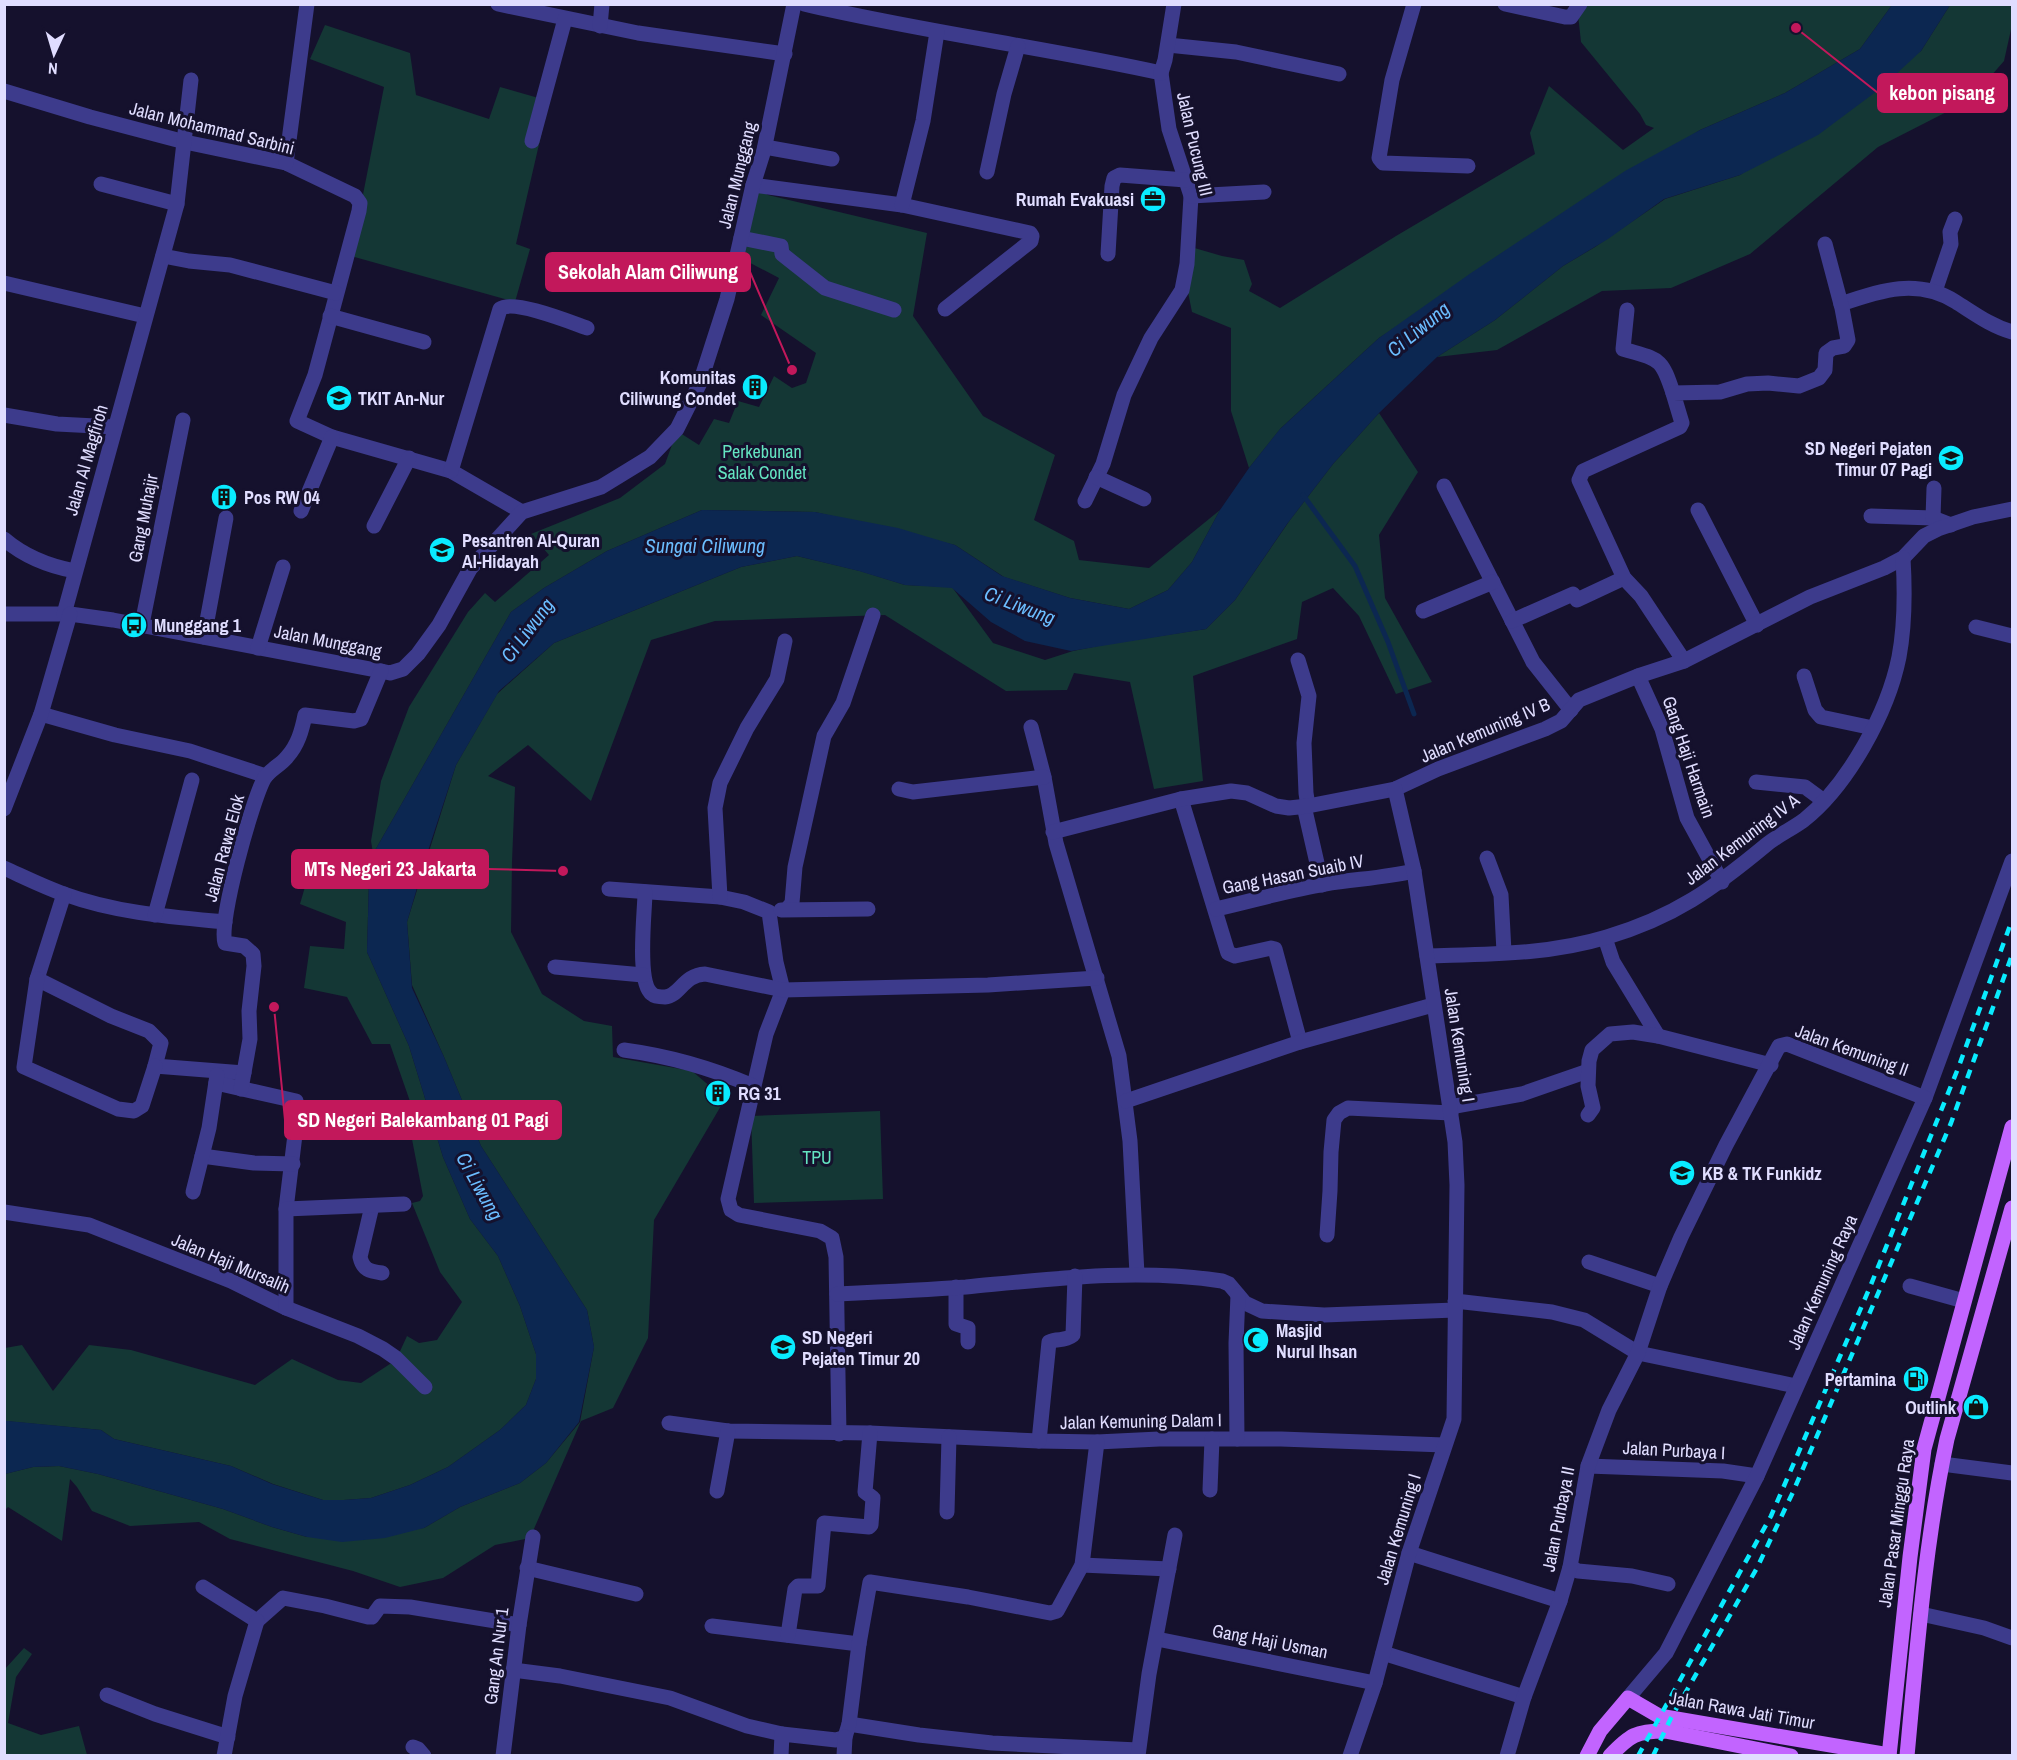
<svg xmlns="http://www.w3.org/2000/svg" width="2017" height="1760" font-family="'Archivo Narrow',sans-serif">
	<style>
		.green { fill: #143735 }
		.water { fill: #0c2751 }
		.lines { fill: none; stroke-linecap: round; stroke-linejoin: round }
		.stream { stroke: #0c2751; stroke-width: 5 }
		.minor { stroke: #3d3b8c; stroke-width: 15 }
		.major { stroke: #c264ff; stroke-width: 15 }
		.rail { stroke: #09ebff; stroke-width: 4.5; stroke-dasharray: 9 8; stroke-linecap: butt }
		.labels { text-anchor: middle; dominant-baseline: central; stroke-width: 6; stroke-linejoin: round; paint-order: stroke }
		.street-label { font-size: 18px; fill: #e0ddff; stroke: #15112d }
		.poi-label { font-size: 18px; font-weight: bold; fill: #e0ddff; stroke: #15112d; text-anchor: start }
		.park-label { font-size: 18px; fill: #64e4c1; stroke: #15112d }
		.water-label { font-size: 20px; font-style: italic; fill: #6bbdff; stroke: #15112d }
		.leader { fill: none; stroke: #c2185b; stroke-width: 2 }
		.callout-dot { fill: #c2185b; stroke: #15112d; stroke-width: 2 }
		.callout { fill: #c2185b; stroke: #c2185b; stroke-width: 2 }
		.callout-label { font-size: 20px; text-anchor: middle; font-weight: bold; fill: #fff }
	</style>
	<rect width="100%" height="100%" fill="#15112d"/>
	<g class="green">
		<path d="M1751 4 1892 5 1860 49 1785 93 1700 130 1379 338 1281 428 1249 468 1231 411V328L1192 312 1187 287 1191 247 1222 256 1244 260 1252 284 1249 291 1280 308 1396 236 1535 154 1530 133 1549 86 1623 150 1654 128 1646 125 1640 114 1581 42 1577 5Z"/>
		<path d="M1950 5H2012V25L2004 61 1970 100 1878 147 1750 254 1671 288 1602 291 1497 350 1437 357 1495 320 1563 266 1595 247 1665 199 1740 175 1921 51Z"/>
		<path d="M325 25 410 53 416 95 489 119 500 87 549 101 516 244 530 249 515 302 351 256 384 87 310 59Z"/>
		<path d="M754 186 768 195 927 233 913 316 983 416 1055 455 1034 520 1074 541 1079 560 1149 568 1220 510 1192 562 1168 590 1129 609 1070 598 1004 577 955 545 815 512 702 510 607 551 544 588 511 612 373 854 369 880 367 952 409 1046 443 1157 470 1219 498 1256 520 1306 536 1354V1379L526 1405 500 1430 448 1467 410 1485 371 1498 344 1500H323L273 1484 231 1466 114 1439 101 1430 5 1421V1348L22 1345 53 1391 89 1345 131 1350 255 1385 292 1359 338 1380 361 1383 396 1360 407 1336 419 1343 437 1340 462 1302 440 1272 412 1203 420 1201 423 1196 410 1129 413 1110 390 1044H372L347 997 304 988 310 946 344 949 346 922 300 904 309 873 373 853 371 841 381 781 409 707 468 612 485 593 495 602 549 555 531 534 620 498 665 464 677 431 699 445 714 419 729 423 738 401 759 407 774 376 792 388 806 383 816 353 761 315 779 278 739 257Z"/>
		<path d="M1379 413 1418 472 1379 535 1385 598 1432 682 1396 694 1359 616 1333 588 1302 602 1297 639 1193 676 1203 781 1154 789 1130 682 1074 673 1067 690 1006 691 885 615 715 621 651 640 591 801 528 745 488 776 515 787 512 862 511 932 542 994 584 1021 612 1026 613 1057 692 1071 725 1099 654 1220 648 1338 613 1408 581 1421 530 1538 495 1545 443 1578 400 1587 353 1571 230 1539 199 1522 130 1526 92 1511 77 1487 70 1479 62 1541 8 1507 5 1510V1474L33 1467 59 1466 98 1474 223 1509 272 1527 307 1537 424 1528 460 1507 520 1483 546 1463 580 1422 594 1347 587 1310 481 1146 444 1057 412 985 407 922 456 765 497 694 554 643 741 567 797 556 860 571 905 585 952 587 993 643 1045 660 1073 651 1108 644 1206 629 1235 600 1290 520 1333 464Z"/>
		<path d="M880 1111 883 1199 754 1203 751 1116Z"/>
		<path d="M24 1648 32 1654 16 1677 8 1723 41 1735 79 1726 87 1755H5V1669Z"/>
	</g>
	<path class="water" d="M1892 5H1950L1921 51 1881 88 1818 135 1740 175 1664 199 1608 239 1563 266 1495 320 1437 357 1379 413 1333 464 1287 524 1235 600 1206 629 1071 651 1025 641 991 622 952 588 905 585 859 571 797 556 741 567 554 643 499 691 456 765 428 851 407 922 412 988 444 1057 481 1146 587 1310 594 1347 579 1422 546 1463 520 1483 460 1507 424 1528 385 1538 342 1542 307 1537 272 1527 223 1509 98 1474 59 1466 33 1467 5 1474V1421H8L101 1430 114 1439 231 1466 272 1484 323 1500H344L371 1498 410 1485 448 1467 500 1430 526 1405 536 1379V1354L520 1306 498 1256 470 1219 443 1157 409 1046 367 952 369 880 373 854 511 612 544 588 607 551 702 510 815 512 898 528 955 545 1002 576 1070 598 1129 609 1168 590 1192 562 1220 510 1249 468 1280 429 1379 338 1471 273 1625 171 1700 130 1785 93 1860 49Z"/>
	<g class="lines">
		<path class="stream" d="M1303 495 1355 566 1388 642 1414 714"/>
		<g class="minor">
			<path d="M498 4 638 33 785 54"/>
			<path d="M804 4C922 32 1043 47 1161 73L1169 129 1191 196 1187 264 1182 290 1151 338 1124 395 1103 464 1085 501"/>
			<path d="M1414 4 1392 80 1379 158 1383 163 1468 166"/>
			<path d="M1505 4 1565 17H1571L1580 4"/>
			<path d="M600 26 602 4"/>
			<path d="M1168 45 1236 52 1339 74"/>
			<path d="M1161 73 1165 60 1174 4"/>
			<path d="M4 91 90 117 185 142 286 163 355 196 360 203 359 211 315 375 297 421 332 437 451 471 522 512"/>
			<path d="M532 141 565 19"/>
			<path d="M765 147 832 159"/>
			<path d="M286 163 307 4"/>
			<path d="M987 172 1004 94 1018 46"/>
			<path d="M101 184 177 204"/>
			<path d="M753 185 902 205 1030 233 1032 236 1031 241 945 309"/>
			<path d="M1191 196 1264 192"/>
			<path d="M902 205 923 121 937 32"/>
			<path d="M741 238 781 246 782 254 825 288 894 310"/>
			<path d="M1108 254 1112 186 1114 178 1120 175 1186 180"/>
			<path d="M163 256 189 261 230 265 336 293"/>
			<path d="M4 283 145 316"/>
			<path d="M1935 291 1951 244 1950 232 1955 219"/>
			<path d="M1841 304C1881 290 1918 278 1956 302 1975 314 1991 326 2012 332"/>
			<path d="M1627 310 1623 349C1659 360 1661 356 1673 393"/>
			<path d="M330 316 424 342"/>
			<path d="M4 415 57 424 115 427"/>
			<path d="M451 471 500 309C513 299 570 322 587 328"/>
			<path d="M1096 477 1144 499"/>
			<path d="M1444 486 1533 662 1571 710"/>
			<path d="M1698 510 1757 625"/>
			<path d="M301 511 332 437"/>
			<path d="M1871 516 1933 518 1951 525"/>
			<path d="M1933 518 1934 488"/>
			<path d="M374 526 409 458"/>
			<path d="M4 539C25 557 48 566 75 571"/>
			<path d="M1423 611 1493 582"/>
			<path d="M4 614H70L113 620 381 671 390 673 403 669 418 654 439 625 470 569 522 512 601 487 650 457 677 429 700 383 727 299 753 185 764 150 794 4"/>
			<path d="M64 614 177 204 191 80"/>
			<path d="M1512 621 1573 594 1577 600 1624 578"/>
			<path d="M142 624 183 420"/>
			<path d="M1976 627 2012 636"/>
			<path d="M204 637 226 518"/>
			<path d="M258 648 283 567"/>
			<path d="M1298 660 1309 696 1304 743 1306 793 1308 806"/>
			<path d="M1684 661 1641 596 1624 578 1579 480 1583 471 1680 427 1682 423 1673 393 1720 392 1747 384 1768 383 1799 386 1819 378 1825 370 1826 353 1833 348 1844 346 1848 340 1842 308 1825 244"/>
			<path d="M1638 676 1662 729 1687 818 1722 882"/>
			<path d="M1804 676 1815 710 1821 717 1873 728"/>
			<path d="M41 714 115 735 190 751 266 776"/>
			<path d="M1031 727 1044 777 1056 843 1119 1056 1130 1141 1137 1274"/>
			<path d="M1756 782 1805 787 1824 801"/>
			<path d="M899 789 913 792 1044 777"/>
			<path d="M1181 799 1228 953 1235 956 1271 948 1275 949 1300 1042"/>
			<path d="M1304 806 1322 885"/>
			<path d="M4 809 41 714 70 614"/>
			<path d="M1053 832 1181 799 1231 791 1247 793 1276 806 1289 808 1308 806 1395 789 1438 769 1545 729 1561 721 1579 700 1638 676 1684 661 1810 597 1884 568 1903 558 1924 536 1938 529 1973 517 2012 509"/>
			<path d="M1487 858 1501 895 1504 952"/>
			<path d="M4 868C24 877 44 887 64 894 116 913 171 917 225 922"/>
			<path d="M609 889 720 897 744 902 769 912 776 962 783 990 766 1034 728 1199 731 1210 739 1215 820 1231 832 1238 836 1257 839 1434"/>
			<path d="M645 892C645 912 636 982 652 994 655 997 662 997 665 997 680 996 683 975 705 974L783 990 988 985 1097 978"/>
			<path d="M64 894 37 979 111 1016 149 1031 161 1043 155 1066 244 1073"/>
			<path d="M720 897 715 808 720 783 747 728 777 679 785 641"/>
			<path d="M787 909 792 903 795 867 824 736 843 703 873 615"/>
			<path d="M1216 909C1252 901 1289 890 1325 884 1355 879 1384 878 1414 871"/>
			<path d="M781 910 868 909"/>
			<path d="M155 915 192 780"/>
			<path d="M1605 938 1613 962 1658 1036"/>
			<path d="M1427 956C1487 954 1548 955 1607 937 1674 917 1713 889 1766 845 1778 835 1792 829 1804 820 1848 785 1888 712 1899 657 1905 625 1905 591 1903 558"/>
			<path d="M555 967 643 975"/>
			<path d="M37 979 24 1067 118 1109 134 1111 142 1106 155 1066"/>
			<path d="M624 1050C669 1056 711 1068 753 1086"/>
			<path d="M216 1083 296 1101 298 1110 286 1209"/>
			<path d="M241 1089 250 1039 249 1011 254 966 253 954 244 946 225 943C218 922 252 801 264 779 269 770 281 765 287 757 298 745 302 730 305 715L354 721 361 719 381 671"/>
			<path d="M1126 1101 1300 1042 1433 1005"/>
			<path d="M1450 1107 1522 1094 1588 1071"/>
			<path d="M1588 1115 1593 1108 1588 1086 1589 1061 1592 1050 1610 1034 1633 1032 1658 1036 1771 1065"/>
			<path d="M202 1156 254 1163 293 1164"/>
			<path d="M193 1192 209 1128 217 1075"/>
			<path d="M372 1206 360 1257C363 1270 369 1271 382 1273"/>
			<path d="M4 1212 89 1225 231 1281 286 1308 358 1336 383 1349 396 1358 425 1387"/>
			<path d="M1327 1235 1330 1191 1331 1152 1334 1120 1339 1113 1348 1108 1451 1113"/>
			<path d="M1589 1262 1660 1286"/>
			<path d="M1910 1286 1964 1301"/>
			<path d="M956 1287V1324L968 1328V1342"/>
			<path d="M837 1294C880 1292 923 1290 966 1287 1051 1279 1137 1268 1222 1281L1229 1284 1245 1303 1262 1311 1324 1315 1455 1310"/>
			<path d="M1455 1301 1552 1312 1584 1320 1638 1353 1796 1386"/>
			<path d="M286 1308V1209L404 1204"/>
			<path d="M669 1423 728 1431 870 1433 1039 1441 1097 1442 1159 1439H1281L1444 1445"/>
			<path d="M1237 1439 1236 1343 1238 1295"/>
			<path d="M1039 1441 1049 1342C1058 1337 1063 1343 1073 1335L1075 1276"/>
			<path d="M1942 1464 2012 1473"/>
			<path d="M1588 1466 1723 1471 1757 1476"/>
			<path d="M1210 1490 1212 1439"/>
			<path d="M717 1491 728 1431"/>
			<path d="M947 1512 949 1437"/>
			<path d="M1409 1553 1560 1601"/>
			<path d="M1082 1565 1169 1569"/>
			<path d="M1570 1567 1578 1571 1632 1576 1668 1584"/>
			<path d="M527 1568 636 1594"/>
			<path d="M203 1587 257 1621 283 1598 325 1606 368 1617H372L380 1606 410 1607 519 1625"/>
			<path d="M1921 1614 1984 1628 2012 1638"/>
			<path d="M712 1626 859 1644"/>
			<path d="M788 1635 795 1589 798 1586H818L824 1523 869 1527 871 1525 873 1498 865 1492 870 1433"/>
			<path d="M1157 1639 1375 1683"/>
			<path d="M1383 1653 1524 1697"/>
			<path d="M513 1670 560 1676 670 1698 747 1726 782 1734"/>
			<path d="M107 1695 155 1714 228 1737"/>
			<path d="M1628 1698 1666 1653 1757 1476 1925 1098 2012 861"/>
			<path d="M849 1724 919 1735 992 1743 1138 1750"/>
			<path d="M413 1747 418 1749 424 1756"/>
			<path d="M224 1756 235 1696 257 1621"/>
			<path d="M503 1756 519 1625 533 1537"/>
			<path d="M781 1756 782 1734 836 1740 845 1737 849 1724 859 1644 870 1582 968 1597 1050 1613 1057 1611 1082 1565 1097 1442"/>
			<path d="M844 1756 845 1737"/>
			<path d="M1138 1756 1149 1674 1175 1535"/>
			<path d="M1350 1756 1375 1683 1409 1553 1454 1419 1457 1185 1455 1142 1414 871 1395 789"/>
			<path d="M1507 1756 1524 1697 1560 1601 1570 1567 1588 1466 1609 1410 1638 1353 1660 1286 1681 1237 1726 1145 1779 1046 1787 1044 1925 1098"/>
		</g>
		<g class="major">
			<path d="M1587 1756 1600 1731 1628 1698 1659 1716 1889 1755"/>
			<path d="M1610 1756C1630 1735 1636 1731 1665 1731L1791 1756"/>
			<path d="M1889 1756 1910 1557 1924 1449 2012 1127"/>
			<path d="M1907 1756C1917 1649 1925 1543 1947 1439L2012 1208"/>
		</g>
		<g class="rail">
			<path d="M1638 1756 1771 1516 1870 1287 1959 1066 2012 920"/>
			<path d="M1653 1756 1671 1718 1757 1568 1793 1492 1951 1123 2012 955"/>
		</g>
	</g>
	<defs>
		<symbol id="office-disc" viewBox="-11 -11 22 22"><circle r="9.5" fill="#09ebff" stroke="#15112d"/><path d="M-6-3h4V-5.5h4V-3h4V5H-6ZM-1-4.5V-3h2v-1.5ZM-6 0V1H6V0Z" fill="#111"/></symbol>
		<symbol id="building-disc" viewBox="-11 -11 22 22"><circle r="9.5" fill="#09ebff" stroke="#15112d"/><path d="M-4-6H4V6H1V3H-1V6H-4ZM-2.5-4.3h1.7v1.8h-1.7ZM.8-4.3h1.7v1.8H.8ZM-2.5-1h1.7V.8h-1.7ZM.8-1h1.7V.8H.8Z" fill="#111"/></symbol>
		<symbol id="school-disc" viewBox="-11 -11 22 22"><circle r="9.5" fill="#09ebff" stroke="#15112d"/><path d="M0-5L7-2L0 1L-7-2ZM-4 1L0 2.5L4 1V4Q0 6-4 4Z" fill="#111"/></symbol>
		<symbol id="bus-disc" viewBox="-11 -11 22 22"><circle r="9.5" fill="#09ebff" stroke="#15112d"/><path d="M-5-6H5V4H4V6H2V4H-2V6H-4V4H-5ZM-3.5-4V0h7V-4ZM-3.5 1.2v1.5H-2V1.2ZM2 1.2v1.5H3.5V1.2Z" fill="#111"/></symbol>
		<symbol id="mosque-disc" viewBox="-11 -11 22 22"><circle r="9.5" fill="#09ebff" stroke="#15112d"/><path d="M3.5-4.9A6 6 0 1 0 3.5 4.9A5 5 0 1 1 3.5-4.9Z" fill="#111"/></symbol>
		<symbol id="fuel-disc" viewBox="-11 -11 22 22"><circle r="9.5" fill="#09ebff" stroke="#15112d"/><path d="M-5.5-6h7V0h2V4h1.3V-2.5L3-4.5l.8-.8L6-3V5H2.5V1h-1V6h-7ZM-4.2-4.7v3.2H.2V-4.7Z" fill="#111"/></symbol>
		<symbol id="shop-disc" viewBox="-11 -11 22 22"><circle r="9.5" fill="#09ebff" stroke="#15112d"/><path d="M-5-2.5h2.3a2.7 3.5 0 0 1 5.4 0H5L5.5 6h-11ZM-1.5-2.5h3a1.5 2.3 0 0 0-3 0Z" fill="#111"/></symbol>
	</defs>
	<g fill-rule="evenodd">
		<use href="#office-disc" x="1138" y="184" width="30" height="30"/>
		<use href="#building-disc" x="740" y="372" width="30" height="30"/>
		<use href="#school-disc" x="324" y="383" width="30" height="30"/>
		<use href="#school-disc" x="1936" y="443" width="30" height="30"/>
		<use href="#building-disc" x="209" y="482" width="30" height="30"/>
		<use href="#school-disc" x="427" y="535" width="30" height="30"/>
		<use href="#bus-disc" x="119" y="610" width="30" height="30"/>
		<use href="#building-disc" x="703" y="1078" width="30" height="30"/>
		<use href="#school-disc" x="1667" y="1158" width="30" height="30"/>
		<use href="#mosque-disc" x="1241" y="1325" width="30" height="30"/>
		<use href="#school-disc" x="768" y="1332" width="30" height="30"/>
		<use href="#fuel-disc" x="1901" y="1364" width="30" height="30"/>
		<use href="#shop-disc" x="1961" y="1392" width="30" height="30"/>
	</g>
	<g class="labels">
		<g class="street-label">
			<text transform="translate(212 128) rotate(14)">Jalan Mohammad Sarbini</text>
			<text transform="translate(1195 144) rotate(77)">Jalan Pucung III</text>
			<text transform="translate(737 175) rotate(-76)">Jalan Munggang</text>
			<text transform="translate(86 460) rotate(-74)">Jalan Al Magfiroh</text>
			<text transform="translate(143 518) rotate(-79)">Gang Muhajir</text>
			<text transform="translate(328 641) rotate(11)">Jalan Munggang</text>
			<text transform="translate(1485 730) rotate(-23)">Jalan Kemuning IV B</text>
			<text transform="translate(1689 757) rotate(71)">Gang Haji Harmain</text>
			<text transform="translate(1742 839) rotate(-37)">Jalan Kemuning IV A</text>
			<text transform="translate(224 848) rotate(-75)">Jalan Rawa Elok</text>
			<text transform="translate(1293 874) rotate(-11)">Gang Hasan Suaib IV</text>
			<text transform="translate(1460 1045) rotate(81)">Jalan Kemuning I</text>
			<text transform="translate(1852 1050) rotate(20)">Jalan Kemuning II</text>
			<text transform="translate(231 1263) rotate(23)">Jalan Haji Mursalih</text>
			<text transform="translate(1822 1282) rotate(-66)">Jalan Kemuning Raya</text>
			<text transform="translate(1141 1421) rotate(-1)">Jalan Kemuning Dalam I</text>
			<text transform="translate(1674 1450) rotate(3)">Jalan Purbaya I</text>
			<text transform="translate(1558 1519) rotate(-79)">Jalan Purbaya II</text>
			<text transform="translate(1896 1523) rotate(-82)">Jalan Pasar Minggu Raya</text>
			<text transform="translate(1398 1529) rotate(-73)">Jalan Kemuning I</text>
			<text transform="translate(1270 1641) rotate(11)">Gang Haji Usman</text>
			<text transform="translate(496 1656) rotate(-83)">Gang An Nur 1</text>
			<text transform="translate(1742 1710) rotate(10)">Jalan Rawa Jati Timur</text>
		</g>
		<g class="poi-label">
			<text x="1134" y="199" text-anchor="end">Rumah Evakuasi</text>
			<text x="736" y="377" text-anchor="end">Komunitas<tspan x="736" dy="21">Ciliwung Condet</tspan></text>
			<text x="358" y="398">TKIT An-Nur</text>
			<text x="1932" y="448" text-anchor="end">SD Negeri Pejaten<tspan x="1932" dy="21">Timur 07 Pagi</tspan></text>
			<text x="244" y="497">Pos RW 04</text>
			<text x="462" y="540">Pesantren Al-Quran<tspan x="462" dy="21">Al-Hidayah</tspan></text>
			<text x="154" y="625">Munggang 1</text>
			<text x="738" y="1093">RG 31</text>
			<text x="1702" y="1173">KB &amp; TK Funkidz</text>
			<text x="1276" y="1330">Masjid<tspan x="1276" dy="21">Nurul Ihsan</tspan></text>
			<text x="802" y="1337">SD Negeri<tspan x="802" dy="21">Pejaten Timur 20</tspan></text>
			<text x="1896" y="1379" text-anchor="end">Pertamina</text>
			<text x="1956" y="1407" text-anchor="end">Outlink</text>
		</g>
		<g class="park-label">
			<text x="762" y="451">Perkebunan<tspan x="762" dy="21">Salak Condet</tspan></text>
			<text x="817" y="1157">TPU</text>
		</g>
		<g class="water-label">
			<text transform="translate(1418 329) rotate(-39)">Ci Liwung</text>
			<text x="705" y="545">Sungai Ciliwung</text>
			<text transform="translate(1020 605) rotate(21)">Ci Liwung</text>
			<text transform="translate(527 630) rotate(-53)">Ci Liwung</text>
			<text transform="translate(480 1186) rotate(61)">Ci Liwung</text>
		</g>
	</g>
	<path class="leader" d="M1796 28L1878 93M792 370L750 272M563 871L488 869M274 1007L285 1120"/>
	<g class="callout-dot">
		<circle cx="1796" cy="28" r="6"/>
		<circle cx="792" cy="370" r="6"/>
		<circle cx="563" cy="871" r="6"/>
		<circle cx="274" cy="1007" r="6"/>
	</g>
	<g class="callout">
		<rect x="1878" y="74" width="129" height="38" rx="6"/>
		<rect x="546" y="253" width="204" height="38" rx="6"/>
		<rect x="292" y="850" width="196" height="38" rx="6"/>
		<rect x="285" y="1101" width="276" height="38" rx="6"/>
	</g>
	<g class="callout-label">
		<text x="1942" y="100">kebon pisang</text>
		<text x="648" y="279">Sekolah Alam Ciliwung</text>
		<text x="390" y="876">MTs Negeri 23 Jakarta</text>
		<text x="423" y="1127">SD Negeri Balekambang 01 Pagi</text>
	</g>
	<rect width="2017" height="1760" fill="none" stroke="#e0ddff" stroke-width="12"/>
	<g transform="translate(54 54) rotate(184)" stroke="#15112d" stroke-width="4.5" paint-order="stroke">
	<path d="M0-4.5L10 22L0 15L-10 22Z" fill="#e0ddff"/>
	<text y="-9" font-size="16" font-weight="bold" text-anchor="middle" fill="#e0ddff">N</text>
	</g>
</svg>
